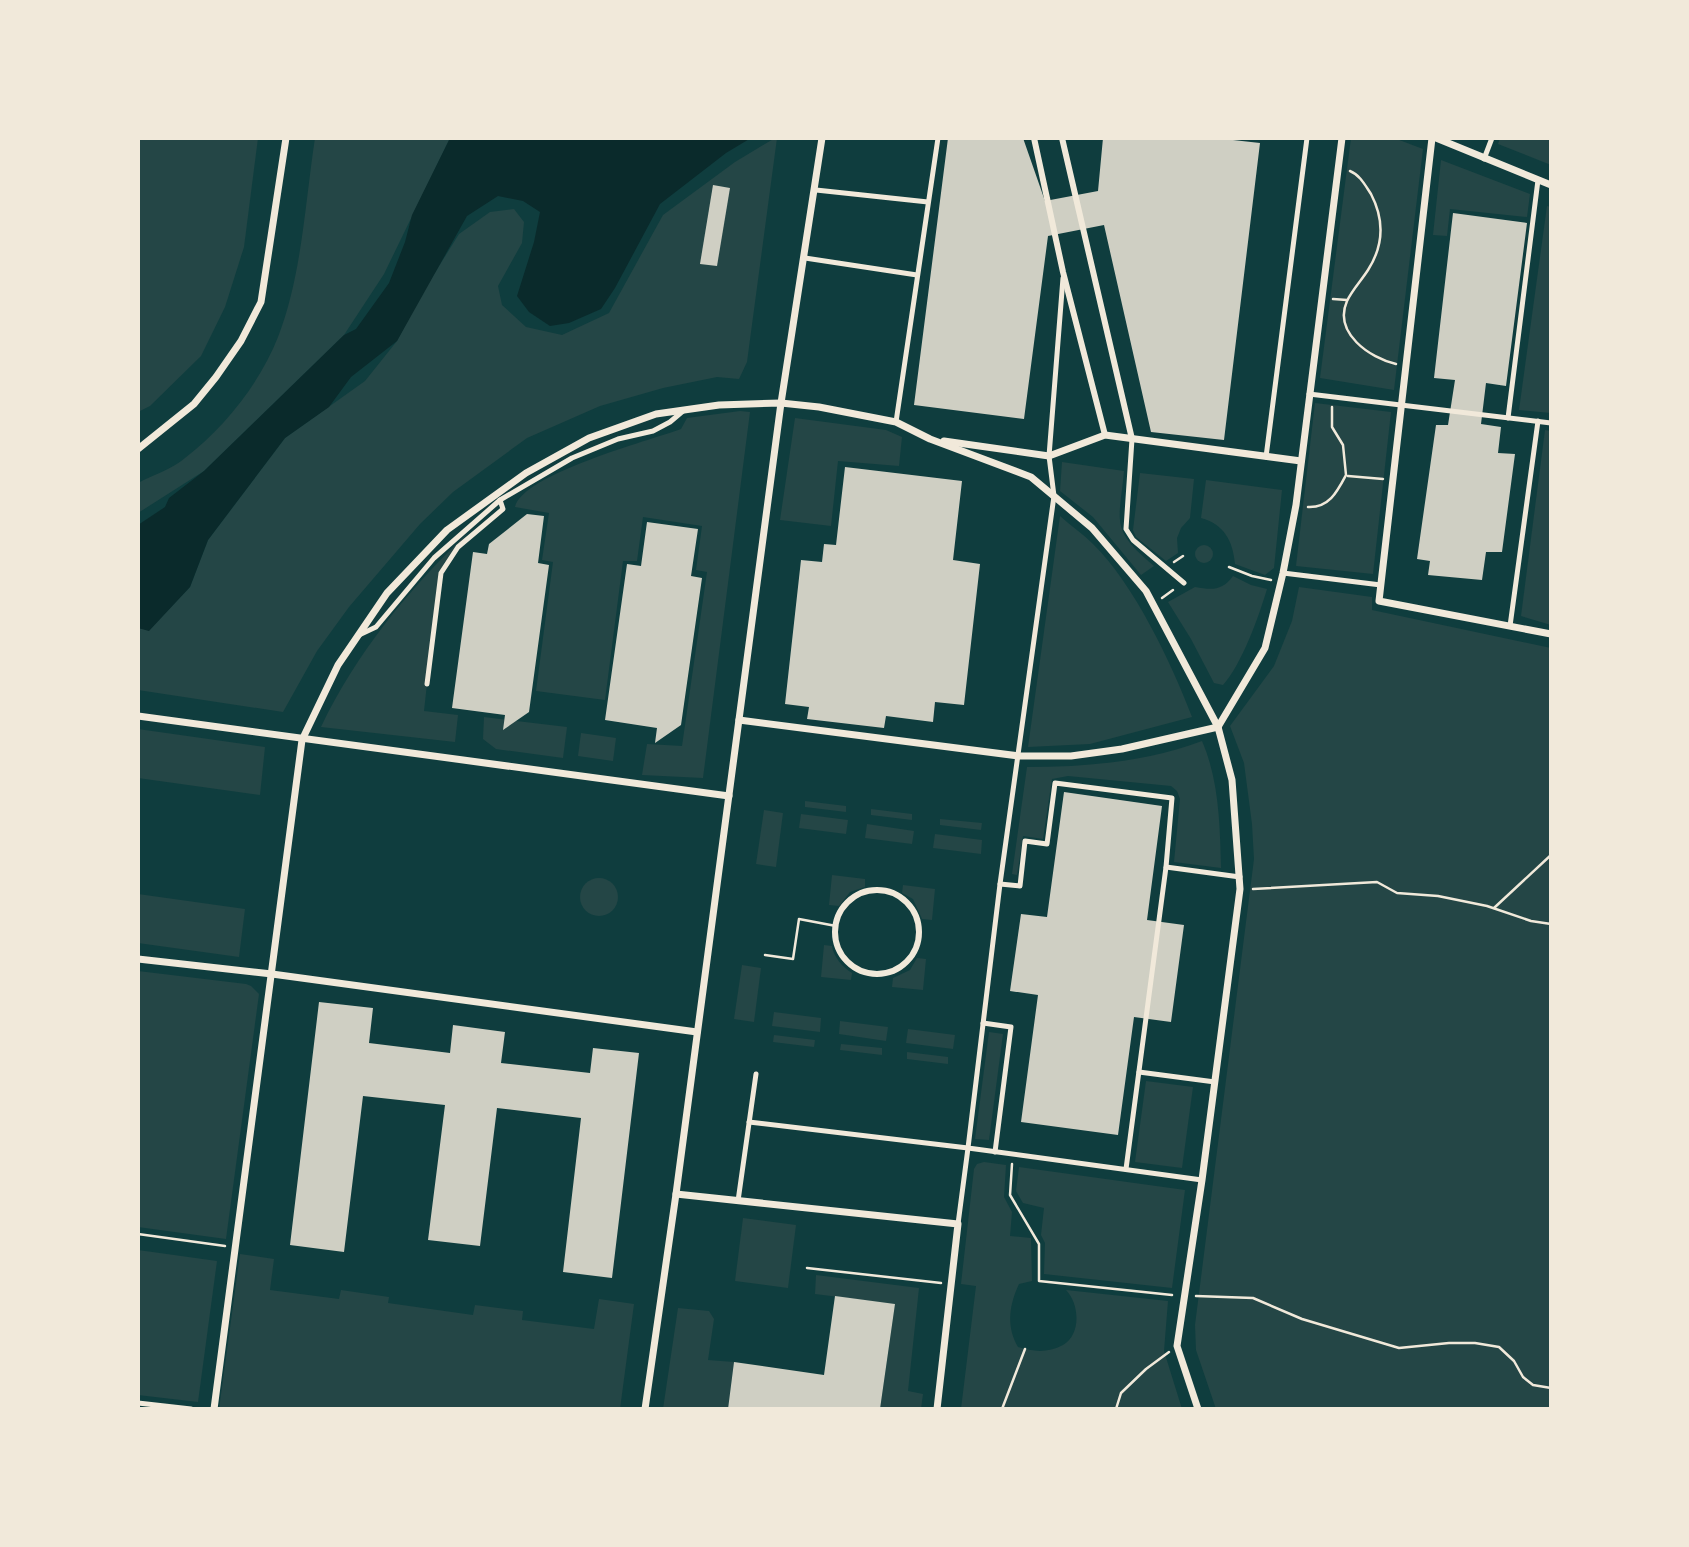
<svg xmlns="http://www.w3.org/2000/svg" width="1689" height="1547" font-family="'Alegreya Sans',sans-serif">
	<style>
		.green { fill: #244646 }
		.water { fill: #0a2a2b }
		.building { fill: #cfcfc3 }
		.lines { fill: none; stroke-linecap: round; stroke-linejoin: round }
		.path { stroke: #f1e9da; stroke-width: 2.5 }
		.service { stroke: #f1e9da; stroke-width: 5 }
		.pedestrian { stroke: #f1e9da; stroke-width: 6 }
		.minor { stroke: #f1e9da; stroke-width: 7 }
	</style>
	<rect width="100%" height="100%" fill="#0f3d3e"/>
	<g class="green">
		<path d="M138 138H258L244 247 225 307 201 356 150 406 138 412Z"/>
		<path d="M315 138H450L384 274 344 335 204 471 138 513V483C153 475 172 469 185 458 224 428 260 383 278 337 302 275 305 203 315 138Z"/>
		<path d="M775 138H777L747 362 739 379 717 377 663 388 600 406 527 438 453 492 420 524 349 607 317 651 283 712 138 690V628L149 630 190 587 208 540 285 438 365 381 397 341 421 295 459 234 490 212 514 209 524 222 522 243 498 286 502 305 526 327 562 335 609 313 663 215 735 162Z"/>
		<path d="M1351 138H1394L1423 149 1394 390 1320 378Z"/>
		<path d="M1500 138H1551V165L1498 144Z"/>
		<path d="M1441 160 1530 194 1527 217 1450 209 1447 236 1433 235Z"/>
		<path d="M1547 206 1551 207V413L1519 410Z"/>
		<path d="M1315 403 1391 412 1373 574 1296 566Z"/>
		<path d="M740 411 750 412 703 778 642 775 647 744 682 746 707 572 696 570 702 526 643 517 637 561H623L605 700 536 691 553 562 542 560 549 513 515 507C523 474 648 441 681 429L687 418Z"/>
		<path d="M795 418 886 430 902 437 899 466 838 461 831 526 780 520Z"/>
		<path d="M1545 430 1551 431V625L1521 616Z"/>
		<path d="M1062 462 1124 471C1119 524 1110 529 1154 566L1141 575 1093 517 1060 491Z"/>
		<path d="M1140 473 1194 479 1190 518 1181 528 1177 538 1178 553 1166 561 1136 537 1133 530Z"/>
		<path d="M1206 480 1282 490 1274 568 1265 575 1235 564C1233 541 1224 524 1201 518Z"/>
		<path d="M1060 516C1071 526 1083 534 1093 544 1134 584 1172 664 1192 717L1090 744 1028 747Z"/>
		<path d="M468 533 444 563 439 574 424 711 458 715 455 742 321 727C355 655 410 587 468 533Z"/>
		<circle cx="1204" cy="554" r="9"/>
		<path d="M1233 576 1251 585 1267 589C1259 616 1242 664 1223 685L1214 683 1191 639 1168 602 1195 587C1212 590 1222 591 1233 576Z"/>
		<path d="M1299 587 1372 597V610L1551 648V1409H1216L1196 1350 1195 1325 1254 859 1252 824 1244 763 1230 726 1274 666 1292 621Z"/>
		<path d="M484 717 567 727 563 758 496 749 483 739Z"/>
		<path d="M138 729 265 747 260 795 138 778Z"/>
		<path d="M581 733 616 738 613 761 578 756Z"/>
		<path d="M1202 741C1219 780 1220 825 1221 868L1174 862 1180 799 1177 791 1171 786 1068 776 1052 779 1043 839 1023 836 1017 875 1012 874 1027 767C1087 767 1146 762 1202 741Z"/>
		<path d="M805 801 846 806V812L805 807Z"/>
		<path d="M871 809 912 814V820L871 815Z"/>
		<path d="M764 810 783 813 776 867 756 864Z"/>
		<path d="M801 814 848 820 846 834 799 828Z"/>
		<path d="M940 819 982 823 981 830 940 825Z"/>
		<path d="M867 824 914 831 912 844 865 838Z"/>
		<path d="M935 834 982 840 981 854 933 848Z"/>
		<path d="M832 875 865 879V887L850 892 839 906 829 905Z"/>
		<circle cx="599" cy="897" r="19"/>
		<path d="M903 885 935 889 932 920 922 919 913 899 902 893Z"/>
		<path d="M138 894 245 909 239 957 138 943Z"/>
		<path d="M824 945 832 946C833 956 843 968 852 973L851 980 821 977Z"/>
		<path d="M917 958 926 959 923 990 892 987 893 978 910 970Z"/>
		<path d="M742 965 761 968 754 1022 734 1019Z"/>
		<path d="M138 971 246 984 251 986 259 994 226 1239 138 1227Z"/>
		<path d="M774 1012 821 1018 820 1032 772 1026Z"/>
		<path d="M840 1021 888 1027 886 1041 839 1034Z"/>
		<path d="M908 1029 955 1035 953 1049 906 1043Z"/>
		<path d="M989 1032 1003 1034 989 1140 975 1139Z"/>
		<path d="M774 1035 815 1040 814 1047 773 1042Z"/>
		<path d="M841 1044 882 1048V1055L840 1050Z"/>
		<path d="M907 1052 948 1057V1064L907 1059Z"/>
		<path d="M1146 1081 1193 1087 1182 1168 1135 1162Z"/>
		<path d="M984 1162 1006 1165 1004 1197 1012 1212 1010 1236 1031 1238 1032 1281 1019 1284C1009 1305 1006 1327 1018 1347 1034 1352 1048 1353 1063 1345 1082 1334 1079 1303 1066 1290L1168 1301 1164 1351 1182 1409H961L976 1286 961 1284 974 1169 977 1164Z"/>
		<path d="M1019 1167 1185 1190 1172 1288 1044 1274 1045 1243 1041 1235 1044 1208 1023 1203 1016 1191Z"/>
		<path d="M743 1218 796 1225 788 1288 735 1281Z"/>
		<path d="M138 1250 217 1261 198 1402 138 1395Z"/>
		<path d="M240 1254 274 1259 270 1290 339 1299 341 1290 389 1297 388 1303 473 1315 475 1305 523 1311 522 1320 594 1329 599 1299 634 1304 620 1409H219Z"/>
		<path d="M816 1275 919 1288 908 1391 923 1394 921 1409H880L895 1304 815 1294Z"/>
		<path d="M678 1308 709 1311 714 1319 708 1360 734 1362 728 1409H663Z"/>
	</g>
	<path class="water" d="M450 138H751L726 153 660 204 615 288 601 309 569 323 550 326 529 312 517 296 534 242 540 212 523 201 498 196 467 216 397 341 351 377 329 407 285 438 208 540 190 587 149 631 138 628V525L165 507 169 498 204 471 344 335 356 329 389 283 405 242 412 215Z"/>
	<g class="building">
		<path d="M948 138H1023L1045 201 1098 191 1103 138H1215L1260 143 1224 440 1151 432 1104 225 1048 236 1024 419 914 405Z"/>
		<path d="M713 185 730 188 717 266 700 264Z"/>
		<path d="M1453 213 1527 223 1506 386 1486 383 1481 424 1501 427 1498 453 1515 454 1502 552H1486L1482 580 1428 575 1430 561 1417 559 1436 425H1448L1455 380 1434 378Z"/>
		<path d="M845 467 962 481 953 560 980 564 964 705 935 702 933 722 886 716 884 728 807 719 809 707 785 704 801 560 822 562 824 544 836 545Z"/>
		<path d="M527 514 544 516 538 563 549 565 529 712 503 730 505 715 452 708 473 552 487 554 489 544Z"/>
		<path d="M647 522 698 529 691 576 702 578 681 725 655 743 657 728 605 720 627 564 641 566Z"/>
		<path d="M1064 792 1162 806 1147 920 1184 925 1171 1022 1134 1017 1118 1135 1021 1122 1038 995 1010 991 1021 914 1047 917Z"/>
		<path d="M319 1002 373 1008 369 1043 450 1053 453 1025 505 1032 501 1063 590 1073 593 1048 639 1053 612 1278 563 1272 581 1118 497 1108 480 1246 428 1240 445 1105 363 1096 344 1252 290 1245Z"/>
		<path d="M835 1296 895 1304 880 1409H728L734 1362 824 1375Z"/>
	</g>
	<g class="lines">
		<g class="path">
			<path d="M1350 171C1360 175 1365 185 1371 194 1384 219 1384 245 1368 270 1361 281 1352 290 1347 301 1333 333 1370 358 1396 364"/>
			<path d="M1333 299 1347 300"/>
			<path d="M1348 476 1383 479"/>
			<path d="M1308 507C1329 508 1337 492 1346 475L1343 445 1332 427V407"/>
			<path d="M1174 562 1183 556"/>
			<path d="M1229 567 1252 576 1271 580"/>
			<path d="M1162 598 1173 590"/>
			<path d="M1253 889 1377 882 1397 893 1438 896 1487 906 1531 921 1551 924"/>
			<path d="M1494 908 1551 855"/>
			<path d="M765 955 793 959 799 919 836 926"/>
			<path d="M1012 1164 1010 1195 1039 1244V1281L1172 1295"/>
			<path d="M138 1234 225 1246"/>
			<path d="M807 1268 941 1283"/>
			<path d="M1196 1296 1253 1298 1302 1319 1399 1348 1449 1343H1475L1499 1347 1514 1361 1523 1377 1533 1385 1551 1388"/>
			<path d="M1002 1409 1025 1349"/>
			<path d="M1116 1409 1121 1393 1146 1369 1169 1352"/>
		</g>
		<g class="service">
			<path d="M1484 159 1492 138"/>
			<path d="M816 190 928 202"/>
			<path d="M805 258 917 275"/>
			<path d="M1063 278 1049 456 1054 496 1000 884 968 1148 1202 1180"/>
			<path d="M1309 394 1551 423"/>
			<path d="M1508 418 1538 180"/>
			<path d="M896 422 938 138"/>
			<path d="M1132 439 1126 529 1133 540 1184 583"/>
			<path d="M1266 457 1307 138"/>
			<path d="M1283 573 1381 585"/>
			<path d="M1510 626 1538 421"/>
			<path d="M359 635 376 627 434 558 500 500 572 458 618 439 653 431 670 422 683 411"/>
			<path d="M427 684 441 573 458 547 503 509 500 500"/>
			<path d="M1166 867 1240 877"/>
			<path d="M1000 884 1020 886 1025 841 1047 844 1055 783 1172 798 1166 867 1126 1169"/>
			<path d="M983 1023 1011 1027 995 1152"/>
			<path d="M1139 1072 1215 1082"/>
			<path d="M749 1122 968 1148 958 1224"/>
			<path d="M738 1201 756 1074"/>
			<path d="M138 1403 191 1409"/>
		</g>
		<g class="pedestrian">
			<path d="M1034 138 1063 272 1105 435"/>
			<path d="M1062 138 1132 439"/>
			<circle cx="877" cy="932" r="42"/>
		</g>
		<g class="minor">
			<path d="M1432 138 1379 601 1551 634"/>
			<path d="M1436 138 1551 185"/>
			<path d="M944 441 1049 456 1105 435 1301 461"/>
			<path d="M138 449 194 404 216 377 241 341 261 302 286 138"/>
			<path d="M138 716 729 796"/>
			<path d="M739 720 1019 756H1071L1122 749 1218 727"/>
			<path d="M1218 727 1265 648 1283 573 1296 505 1342 138"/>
			<path d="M138 959 272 974 697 1032"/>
			<path d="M676 1194 958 1224 937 1409"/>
			<path d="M214 1409 302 740 338 665 387 593 447 530 526 473 589 438 656 414 719 405 781 403 819 407 896 422 930 439 1031 477 1092 528 1146 591 1218 727 1232 780 1240 889 1202 1180 1177 1346 1198 1409"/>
			<path d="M645 1409 676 1194 781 403 822 138"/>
		</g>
	</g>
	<rect width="1689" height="1547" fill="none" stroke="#f1e9da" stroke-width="280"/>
</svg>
